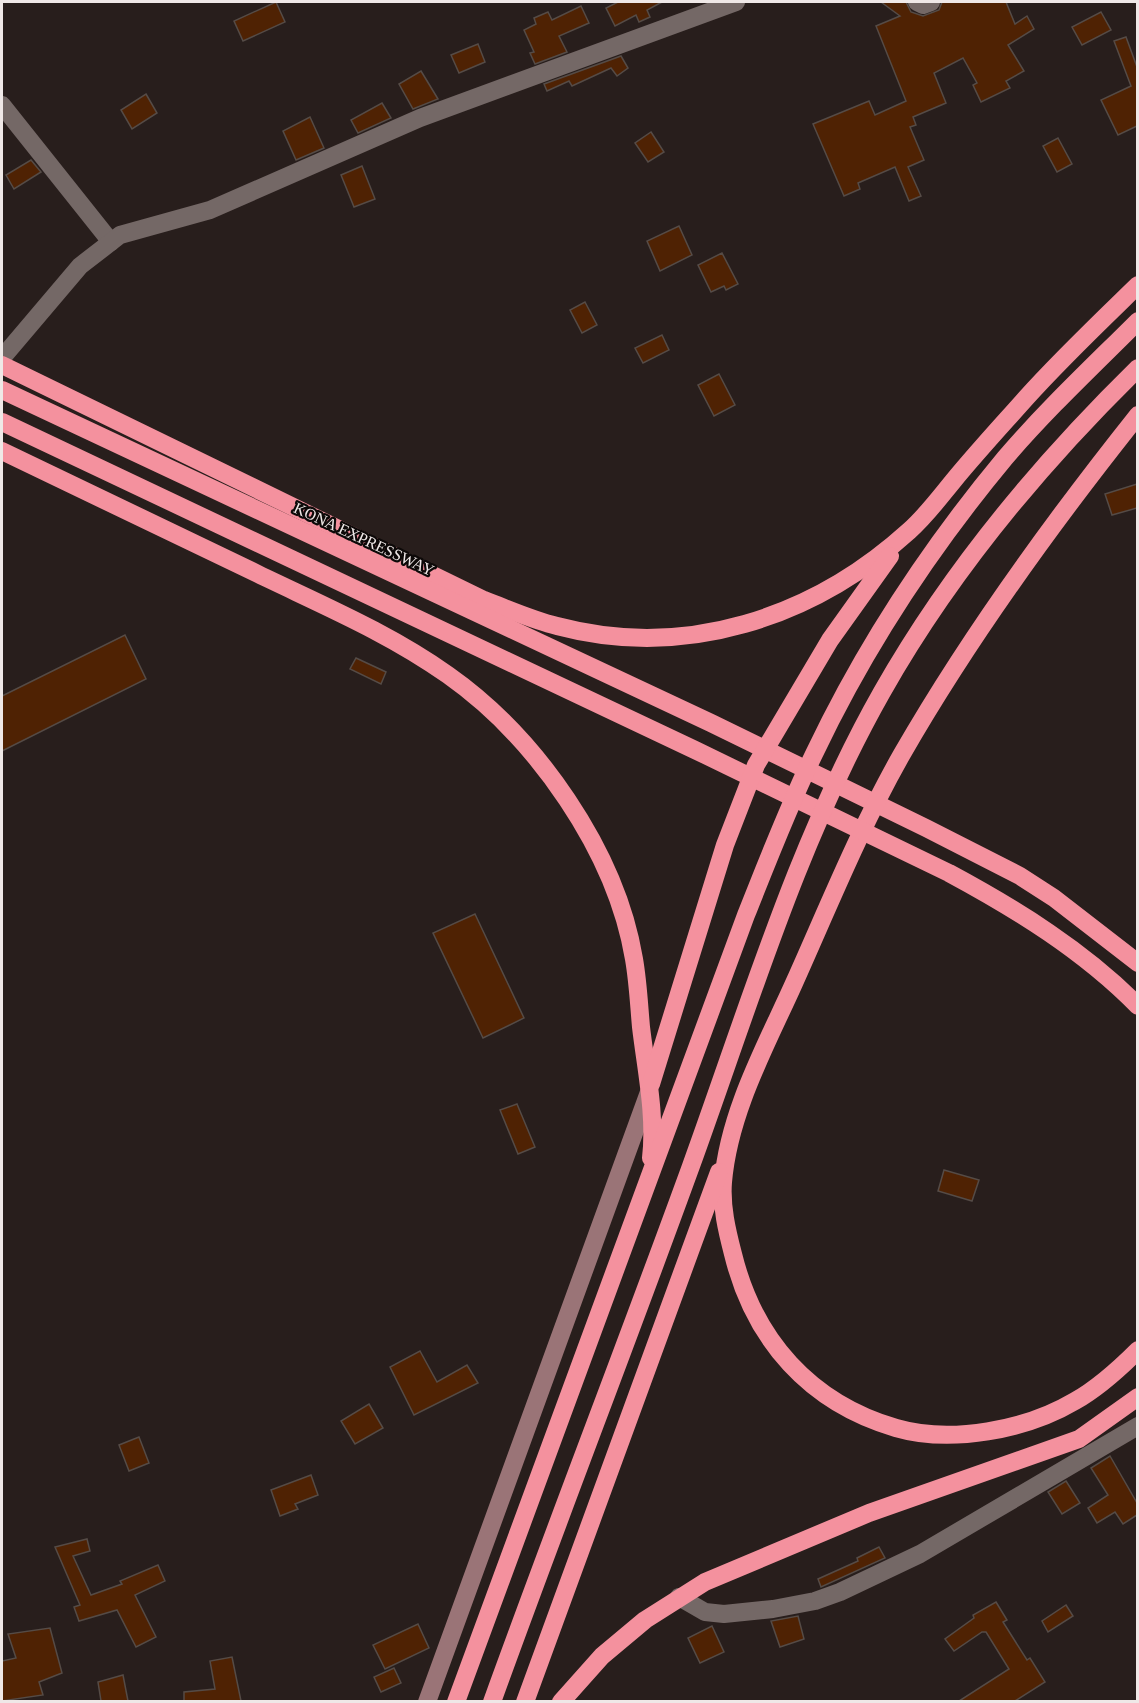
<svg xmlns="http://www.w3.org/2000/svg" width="1139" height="1703" font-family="'Times New Roman',serif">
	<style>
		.building { fill: #4f2203; stroke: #554b46; stroke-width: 1.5 }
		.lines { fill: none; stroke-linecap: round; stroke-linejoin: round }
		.street { stroke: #746866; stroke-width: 18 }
		.secondary { stroke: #9a7477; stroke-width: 18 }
		.highway { stroke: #f4919e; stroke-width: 18 }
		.labels { text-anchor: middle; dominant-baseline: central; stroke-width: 4.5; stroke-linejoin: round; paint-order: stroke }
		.street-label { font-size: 16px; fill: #efe8e7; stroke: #0d0908 }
	</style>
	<rect width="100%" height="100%" fill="#281e1c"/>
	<g class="building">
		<path d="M276 2 285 22 243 41 234 21Z"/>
		<path d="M618 2H662L647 10 650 17 639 22 636 15 615 26 606 8Z"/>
		<path d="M881 2H906L911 12 923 16 939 10 942 2H1006L1015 24 1027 16 1034 29 1008 45 1024 71 1006 81 1010 88 981 102 973 85 977 83 963 58 934 73 946 103 913 117 916 125 910 127 924 160 908 167 921 196 909 201 895 167 858 183 860 189 844 196 813 124 869 101 875 115 906 101 876 26 900 16Z"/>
		<path d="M581 6 589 23 559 36 567 52 535 64 530 53 534 52 524 30 536 24 534 18 548 12 552 20Z"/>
		<path d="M1101 12 1111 30 1082 45 1072 27Z"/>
		<path d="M1126 37 1137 67V126L1118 135 1101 100 1131 86 1114 41Z"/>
		<path d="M478 44 485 62 459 73 451 55Z"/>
		<path d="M621 56 628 68 617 76 611 68 572 86 569 81 547 91 544 84Z"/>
		<path d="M421 71 438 99 413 109 399 84Z"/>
		<path d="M146 94 157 113 132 129 121 110Z"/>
		<path d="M382 103 391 118 358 133 351 120Z"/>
		<path d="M310 117 324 148 296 160 283 131Z"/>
		<path d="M651 132 664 152 648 162 635 143Z"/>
		<path d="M1058 138 1072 164 1057 172 1043 146Z"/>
		<path d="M31 160 41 172 14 189 6 175Z"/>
		<path d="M362 166 375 199 354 207 341 175Z"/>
		<path d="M679 226 692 255 660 271 647 241Z"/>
		<path d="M722 253 738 284 726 290 724 286 711 292 698 265Z"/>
		<path d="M585 302 597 325 582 333 570 310Z"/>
		<path d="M662 335 669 350 643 363 635 348Z"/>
		<path d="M719 374 735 405 714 416 698 385Z"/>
		<path d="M1137 484V508L1112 515 1105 494Z"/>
		<path d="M125 635 146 679 2 751V696Z"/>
		<path d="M356 658 386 672 381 684 350 669Z"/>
		<path d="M475 914 524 1018 483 1038 433 933Z"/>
		<path d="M517 1104 535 1147 518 1154 500 1110Z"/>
		<path d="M944 1170 979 1180 972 1201 938 1191Z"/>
		<path d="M420 1351 437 1382 467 1365 478 1383 414 1415 390 1367Z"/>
		<path d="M369 1404 383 1428 355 1444 341 1421Z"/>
		<path d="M139 1437 149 1463 129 1471 119 1445Z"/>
		<path d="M1110 1456 1137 1503V1515L1123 1524 1115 1512 1097 1523 1088 1508 1108 1495 1091 1468Z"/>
		<path d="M311 1475 318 1495 295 1504 298 1509 280 1516 271 1490Z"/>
		<path d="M1066 1481 1080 1503 1062 1514 1048 1492Z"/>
		<path d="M87 1539 90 1551 73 1556 91 1595 122 1584 120 1581 158 1565 165 1581 135 1595 156 1637 136 1647 117 1610 79 1621 74 1607 80 1605 55 1547Z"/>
		<path d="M879 1547 885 1558 821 1587 818 1579 858 1561 857 1558Z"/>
		<path d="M996 1602 1007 1620 1003 1622 1027 1660 1030 1658 1045 1682 1015 1701H959L1009 1669 986 1632H982L954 1651 945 1639 974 1618 973 1615Z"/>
		<path d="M1066 1605 1073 1616 1048 1632 1042 1621Z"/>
		<path d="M798 1616 804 1639 780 1647 771 1621Z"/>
		<path d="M418 1624 429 1648 385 1669 373 1645Z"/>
		<path d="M712 1626 724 1652 700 1663 688 1638Z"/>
		<path d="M50 1628 62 1673 39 1682 43 1695 2 1701V1661L16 1658 8 1634Z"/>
		<path d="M232 1657 241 1701H184V1692L215 1689 210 1661Z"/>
		<path d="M394 1668 401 1683 381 1692 374 1677Z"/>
		<path d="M123 1675 128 1701H101L98 1682Z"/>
	</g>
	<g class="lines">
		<g class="street">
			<path d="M917 2 923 5 931 2"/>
			<path d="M2 105 111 242"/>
			<path d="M2 358 80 266 120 235 210 210 420 118 736 2"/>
			<path d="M679 1597 705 1612 724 1614 773 1609 815 1601 840 1592 920 1554 1138 1426"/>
		</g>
		<path class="secondary" d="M427 1702 649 1092"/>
		<g class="highway">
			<path d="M2 365 484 600C508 609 532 620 557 626 685 660 813 618 909 531 926 516 940 497 954 480 977 452 1002 425 1026 398 1061 359 1100 322 1138 285"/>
			<path d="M2 390 711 723 926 828 1020 876 1054 898 1138 963"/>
			<path d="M1138 415C1052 523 971 634 902 754 861 826 829 905 795 981 767 1044 729 1111 723 1182 721 1206 727 1231 733 1254 754 1340 810 1403 896 1428 951 1444 1026 1430 1075 1401 1098 1388 1119 1369 1138 1350"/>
			<path d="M2 422 695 750 949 873C1016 909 1084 951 1138 1006"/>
			<path d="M2 451C87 492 172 533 258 574 322 605 389 633 448 675 536 737 616 851 634 959 638 982 639 1005 641 1027 646 1070 656 1115 651 1158"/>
			<path d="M651 1084 725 845 756 765 830 640 890 556"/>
			<path d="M456 1702 746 915C768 860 789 805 815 752 865 647 931 547 1005 458 1046 410 1093 366 1138 321"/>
			<path d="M492 1702C557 1522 626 1345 691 1166 749 1006 798 840 882 692 950 572 1040 464 1138 368"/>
			<path d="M525 1702 719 1172"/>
			<path d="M561 1702 602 1656 645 1620 705 1582 869 1513 1079 1439 1138 1397"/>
		</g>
	</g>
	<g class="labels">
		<g class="street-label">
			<text transform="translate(364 539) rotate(25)">KONA EXPRESSWAY</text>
		</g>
	</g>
	<rect width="1139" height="1703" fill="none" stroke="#efe8e7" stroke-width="6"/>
</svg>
